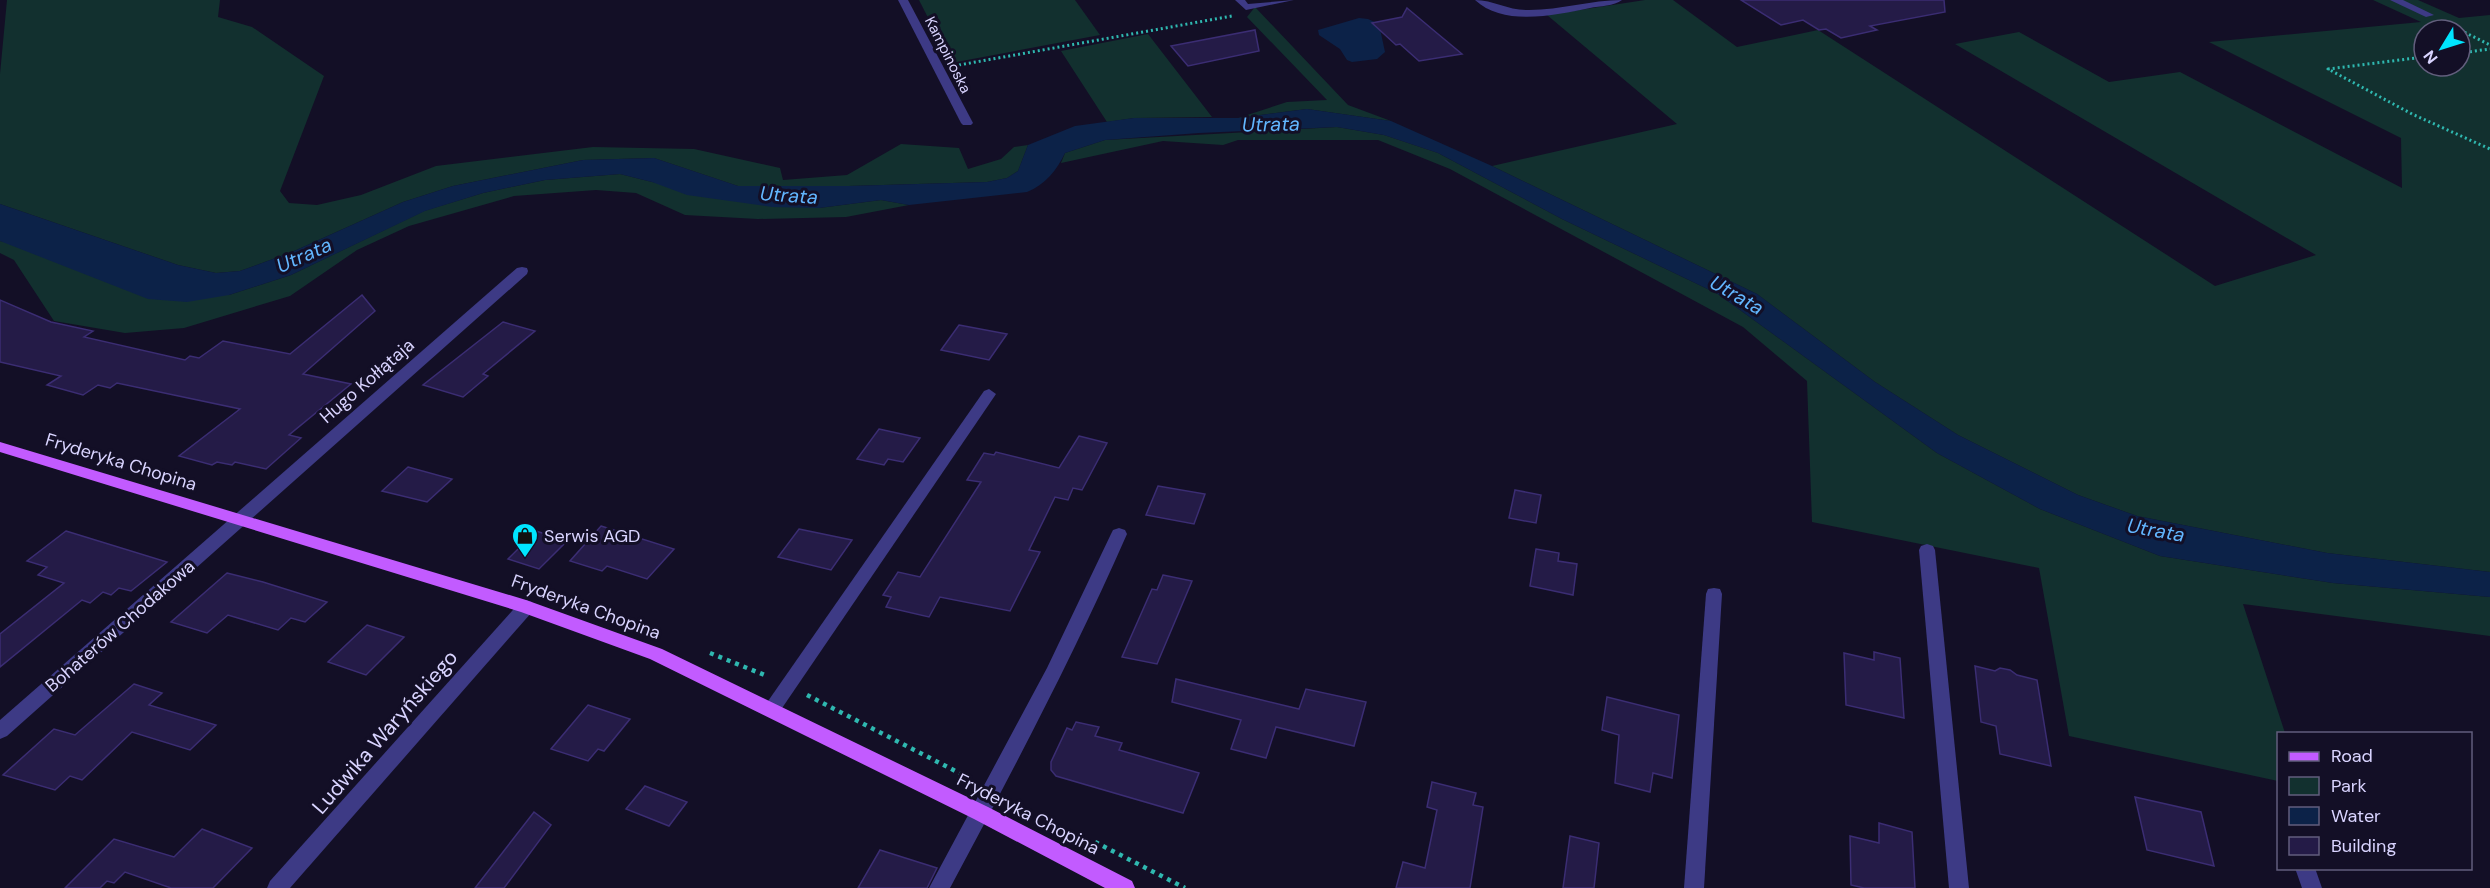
<svg xmlns="http://www.w3.org/2000/svg" width="2490" height="888" font-family="'DM Sans',sans-serif">
	<style>
		.green { fill: #12302f; fill-rule: evenodd }
		.water { fill: #0c2248 }
		.building { fill: #241b47; stroke: #3b2d73; stroke-width: 1.5 }
		.lines { fill: none; stroke-linecap: round; stroke-linejoin: round }
		.path-far1 { stroke: #2fb8b0; stroke-width: 3; stroke-dasharray: 2 3; stroke-linecap: butt }
		.path { stroke: #2fb8b0; stroke-width: 4.5; stroke-dasharray: 4 5; stroke-linecap: butt }
		.minor { fill: #3d3a85; fill-rule: evenodd }
		.major { fill: #c25bff; fill-rule: evenodd }
		.labels { text-anchor: middle; dominant-baseline: central; stroke-width: 6; stroke-linejoin: round; paint-order: stroke }
		.far-street-label { font-size: 15px; fill: #d9d4ff; stroke: #130f26 }
		.street-label { font-size: 18px; fill: #d9d4ff; stroke: #130f26 }
		.poi-label { font-size: 18px; fill: #d9d4ff; stroke: #130f26; text-anchor: start }
		.water-label { font-size: 20px; font-style: italic; fill: #62b6ff; stroke: #130f26 }
		.near-street-label { font-size: 21px; fill: #d9d4ff; stroke: #130f26 }
	</style>
	<rect width="100%" height="100%" fill="#130f26"/>
	<g class="green">
		<path d="M7 0H220L218 17 252 27 324 76 280 191 289 203 317 205 361 195 436 166 593 147 694 149 780 168 783 180 847 175 901 144 959 148 968 169 1001 159 1014 147 1028 145 1018 171 1007 178 987 182 849 186H738L654 158 583 160 453 186 403 202 292 252 240 271 216 273 178 265 0 204V74Z"/>
		<path d="M919 0H1075L1100 35 951 63Z"/>
		<path d="M1645 0H1673L1737 47 1818 30 2215 286 2316 255 1955 44 2019 32 2109 82 2180 72 2402 188 2401 138 2209 42 2421 22 2373 0H2418L2459 18 2490 15V572L2327 553 2137 516 2078 495 1958 435 1875 382 1757 294 1492 166 1677 124 1547 15ZM2424 30H2460V66H2424Z"/>
		<path d="M1255 7 1348 105 1391 121 1307 109 1238 118 1287 102 1327 100 1247 17Z"/>
		<path d="M1148 34 1212 117 1134 118 1107 122 1061 51Z"/>
		<path d="M1337 127 1384 135 1438 153 1562 219 1718 294 1937 453 2040 509 2160 556 2333 583 2490 597V636L2243 604 2285 733 2278 734V781L2069 736 2039 568 1812 522 1807 381 1743 327 1450 169 1378 140H1238L1223 145 1163 141 1061 163 1065 153 1105 140Z"/>
		<path d="M620 174 652 182 819 208 881 200 909 205 846 217 758 219 685 215 636 193 596 190 514 196 409 226 357 250 290 296 184 328 125 333 54 321 14 260 0 253V241L229 295 291 275 424 211 483 193 545 180Z"/>
	</g>
	<g class="water">
		<path d="M1359 18 1368 19 1379 24 1385 52 1377 59 1352 62 1347 60 1340 49 1319 35 1318 30Z"/>
		<path d="M1307 109 1391 121 1492 166 1757 294 1875 382 1958 435 2078 495 2137 516 2327 553 2490 572V597L2333 583 2160 556 2040 509 1937 453 1718 294 1562 219 1438 153 1384 135 1337 127 1199 133 1105 140 1065 153C1057 170 1045 185 1027 192L909 205 881 200 819 208 772 207 687 195 652 182 620 174 545 180 483 193 425 211 291 275 229 295 187 302 148 299 0 241V204L178 265 216 273 240 271 292 252 403 202 453 186 583 160 654 158 738 186H849L987 182 1007 178 1018 171 1028 145 1075 126 1134 118H1238Z"/>
	</g>
	<g class="building">
		<path d="M1741 0H1944L1945 12 1870 26 1877 30 1841 38 1826 29 1819 30 1803 20 1781 25Z"/>
		<path d="M1407 8 1432 29 1462 54 1419 61 1400 44 1396 45 1372 23 1402 17Z"/>
		<path d="M1255 30 1259 51 1188 66 1171 46Z"/>
		<path d="M362 295 375 311 303 374 351 384 289 435 301 438 266 469 235 462 232 465 217 462 212 465 179 456 240 409 117 383 110 388 98 385 83 395 47 385 61 376 0 362V300L51 322 93 331 84 337 185 360 190 356 199 358 223 341 290 354Z"/>
		<path d="M503 322 535 331 483 374 488 376 463 397 423 385Z"/>
		<path d="M959 325 1007 334 989 360 941 350Z"/>
		<path d="M879 429 920 438 903 462 888 459 884 465 857 459Z"/>
		<path d="M1079 436 1107 443 1082 490 1073 488 1068 500 1055 497 1029 550 1040 552 1010 611 940 597 929 617 886 607 891 597 883 595 898 572 920 577 981 482 967 480 984 453 994 455 996 452 1059 468Z"/>
		<path d="M408 467 452 479 427 502 382 491Z"/>
		<path d="M1158 486 1205 494 1194 524 1146 515Z"/>
		<path d="M1515 490 1541 495 1536 523 1509 518Z"/>
		<path d="M601 526 674 549 647 579 607 566 602 571 570 561Z"/>
		<path d="M799 529 852 540 831 570 778 557Z"/>
		<path d="M66 531 167 562 131 591 119 588 111 595 103 592 90 603 82 600 0 667V634L64 583 38 575 47 567 27 561Z"/>
		<path d="M536 531 567 541 539 569 508 559Z"/>
		<path d="M1536 549 1559 553 1558 561 1577 564 1573 595 1530 586Z"/>
		<path d="M227 573 263 582 327 602 305 622 291 618 278 630 228 615 207 633 171 622Z"/>
		<path d="M1163 575 1192 581 1157 664 1122 657 1152 589 1157 590Z"/>
		<path d="M367 625 404 637 366 675 328 662Z"/>
		<path d="M1874 652 1900 658 1904 718 1846 705 1844 653 1874 660Z"/>
		<path d="M1975 666 1995 671 2000 668 2010 670 2017 675 2037 680 2051 766 2000 754 1996 726 1981 722Z"/>
		<path d="M1176 679 1299 709 1306 689 1366 702 1354 746 1276 727 1266 758 1231 749 1241 720 1172 702Z"/>
		<path d="M134 684 162 693 149 705 216 725 190 750 132 732 82 780 70 776 55 790 3 775 54 729 75 735Z"/>
		<path d="M1607 697 1679 715 1672 778 1653 773 1650 792 1615 783 1619 735 1602 730Z"/>
		<path d="M588 705 630 719 604 751 598 749 588 761 551 749Z"/>
		<path d="M1076 722 1099 727 1095 736 1122 743 1119 750 1199 773 1183 813 1056 776 1051 770V762L1067 728 1072 730Z"/>
		<path d="M1432 782 1476 793 1473 805 1483 807 1470 888H1396L1403 862 1425 868 1437 810 1427 807Z"/>
		<path d="M645 786 687 802 669 826 626 809Z"/>
		<path d="M2135 797 2201 812 2214 866 2147 850Z"/>
		<path d="M534 812 551 825 504 888H475Z"/>
		<path d="M1879 823 1912 832 1915 888H1864L1851 885 1850 836 1879 843Z"/>
		<path d="M202 829 252 848 213 888H171L125 872 114 883 107 881 100 888H65L114 839 174 857Z"/>
		<path d="M1570 836 1599 843 1594 888H1563Z"/>
		<path d="M880 850 937 868 927 888H858Z"/>
	</g>
	<g class="lines">
		<g class="path-far1">
			<path d="M2445 23 2459 30"/>
			<path d="M2460 30 2490 45"/>
			<path d="M2460 53 2490 49"/>
			<path d="M2424 57 2328 69 2412 114 2490 149"/>
			<path d="M959 65 1232 16"/>
		</g>
		<g class="path">
			<path d="M710 653 767 676"/>
			<path d="M807 695 971 779"/>
			<path d="M1095 842 1185 888"/>
		</g>
		<g class="minor">
			<path d="M898 0H908L973 123 971 125H963L961 123Z"/>
			<path d="M1235 0H1245L1248 4 1294 0 1246 10Z"/>
			<path d="M1475 0C1494 0 1509 11 1529 10 1561 10 1591 0 1622 0 1614 6 1600 6 1590 8 1555 15 1504 27 1475 0Z"/>
			<path d="M2390 0H2403L2434 15 2426 17Z"/>
			<path d="M522 267 527 268 528 271 527 274 7 736 0 739V720L517 268Z"/>
			<path d="M989 389 996 394 994 397 778 714 772 716 766 714 763 709 766 704 984 391Z"/>
			<path d="M1119 528 1125 530 1127 534C1074 655 1012 772 950 888H929L1047 668 1111 534 1113 530Z"/>
			<path d="M1927 544 1933 546 1935 550 1969 888H1949L1919 550 1921 546Z"/>
			<path d="M1714 588 1720 589 1722 594 1704 888H1684L1706 594 1708 589Z"/>
			<path d="M526 600 532 602 534 607 532 612 290 888H267L270 881 520 602Z"/>
			<path d="M2295 868H2315L2322 888H2302Z"/>
		</g>
		<path class="major" d="M0 442 526 600 662 649 988 807 1132 881 1135 888H1105L974 819 650 659 521 612 0 452Z"/>
	</g>
	<defs>
		<symbol id="shop-pin" viewBox="-11 -11 22 30"><path d="M0 17L-7.5 6A9.5 9.5 0 1 1 7.5 6Z" fill="#00e5ff" stroke="#130f26"/><path d="M-5-2.5h2.3a2.7 3.5 0 0 1 5.4 0H5L5.5 6h-11ZM-1.5-2.5h3a1.5 2.3 0 0 0-3 0Z" fill="#111"/></symbol>
	</defs>
	<g fill-rule="evenodd">
		<use href="#shop-pin" x="510" y="521" width="30" height="40"/>
	</g>
	<g class="labels">
		<g class="far-street-label">
			<text transform="translate(948 55) rotate(63)">Kampinoska</text>
		</g>
		<g class="street-label">
			<text transform="translate(367 381) rotate(-41)">Hugo Kołłątaja</text>
			<text transform="translate(121 462) rotate(17)">Fryderyka Chopina</text>
			<text transform="translate(586 607) rotate(20)">Fryderyka Chopina</text>
			<text transform="translate(120 626) rotate(-41)">Bohaterów Chodakowa</text>
			<text transform="translate(1028 814) rotate(27)">Fryderyka Chopina</text>
		</g>
		<g class="poi-label">
			<text x="544" y="536">Serwis AGD</text>
		</g>
		<g class="water-label">
			<text transform="translate(1271 124) rotate(-1)">Utrata</text>
			<text transform="translate(789 195) rotate(4)">Utrata</text>
			<text transform="translate(304 255) rotate(-24)">Utrata</text>
			<text transform="translate(1737 295) rotate(30)">Utrata</text>
			<text transform="translate(2156 530) rotate(10)">Utrata</text>
		</g>
		<g class="near-street-label">
			<text transform="translate(385 732) rotate(-49)">Ludwika Waryńskiego</text>
		</g>
	</g>
	<rect x="2277" y="732" width="195" height="138" fill="#130f26" stroke="#625e7d" stroke-width="1.5"/>
	<rect x="2289" y="752" width="30" height="9" fill="#c25bff" stroke="#625e7d" stroke-width="1.5"/>
	<text x="2331" y="762" font-size="18" fill="#d9d4ff">Road</text>
	<rect x="2289" y="777" width="30" height="18" fill="#12302f" stroke="#625e7d" stroke-width="1.5"/>
	<text x="2331" y="792" font-size="18" fill="#d9d4ff">Park</text>
	<rect x="2289" y="807" width="30" height="18" fill="#0c2248" stroke="#625e7d" stroke-width="1.5"/>
	<text x="2331" y="822" font-size="18" fill="#d9d4ff">Water</text>
	<rect x="2289" y="837" width="30" height="18" fill="#241b47" stroke="#625e7d" stroke-width="1.5"/>
	<text x="2331" y="852" font-size="18" fill="#d9d4ff">Building</text>
	<g transform="translate(2442 48) rotate(232)"><circle r="28" fill="#130f26" stroke="#625e7d" stroke-width="1.5"/>
	<path d="M0-4.5L10 22L0 15L-10 22Z" fill="#00e5ff"/>
	<text y="-9" font-size="16" font-weight="bold" text-anchor="middle" fill="#d9d4ff">N</text>
	</g>
</svg>
